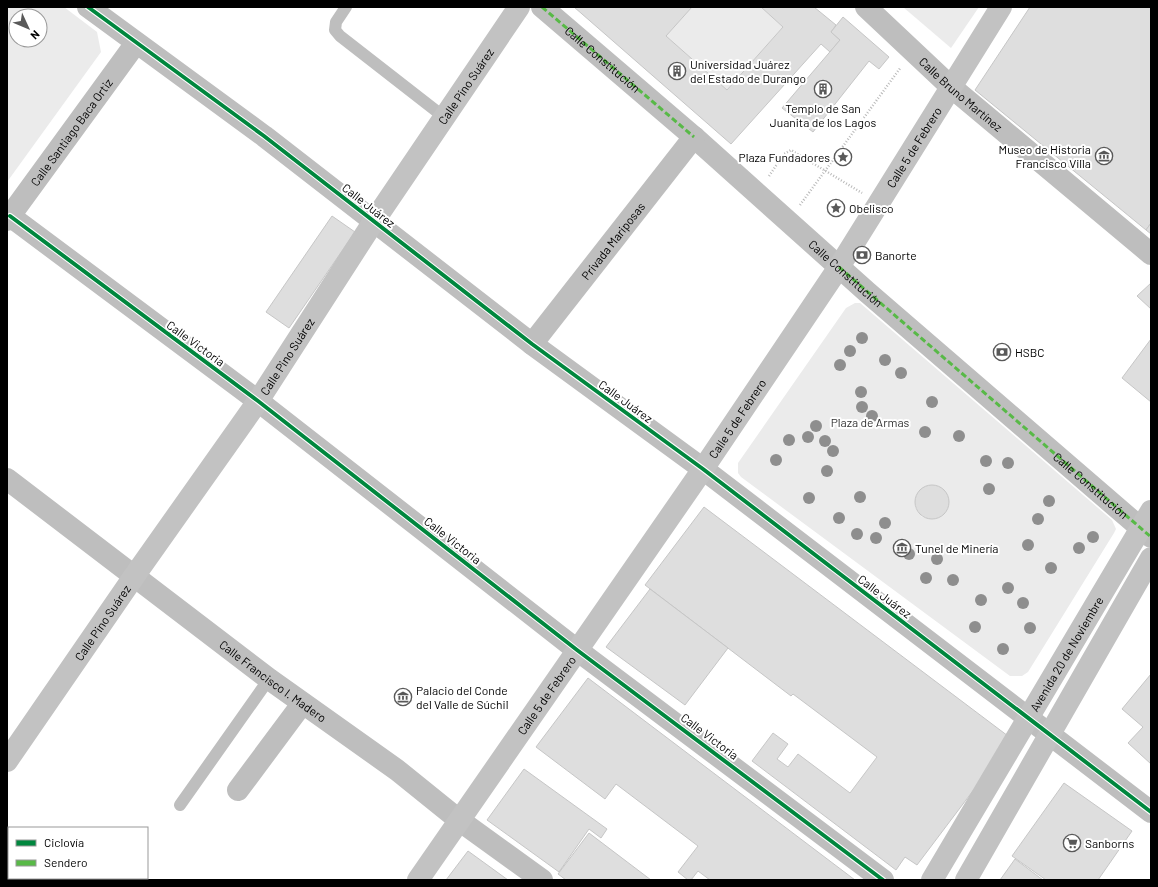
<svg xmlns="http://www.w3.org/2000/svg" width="1158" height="887" font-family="Barlow,sans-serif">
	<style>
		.green { fill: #ebebeb; fill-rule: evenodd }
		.building { fill: #dedede; stroke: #c6c6c6 }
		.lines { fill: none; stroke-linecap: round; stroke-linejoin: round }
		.path { stroke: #b9b9b9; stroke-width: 2.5; stroke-dasharray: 1 2; stroke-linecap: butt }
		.lane { stroke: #bebebe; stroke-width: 12 }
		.street { stroke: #bebebe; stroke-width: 22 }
		.secondary { stroke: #c2c2c2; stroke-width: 22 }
		.quiet { stroke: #58b947; stroke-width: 3; stroke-dasharray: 6 3; stroke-linecap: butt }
		.cycleway-casing { stroke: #fff; stroke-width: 6 }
		.cycleway { stroke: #00873e; stroke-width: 4 }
		.tree { fill: #8e8e8e }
		.labels { text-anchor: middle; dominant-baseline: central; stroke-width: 4; stroke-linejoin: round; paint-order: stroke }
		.street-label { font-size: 12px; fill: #000; stroke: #fff }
		.poi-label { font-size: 12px; fill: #000; stroke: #fff; text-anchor: start }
		.park-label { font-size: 12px; fill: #313131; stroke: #fff }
	</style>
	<rect width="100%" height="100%" fill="#fff"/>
	<g class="green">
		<path d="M7 7H64L97 32 101 52 7 182ZM16 16H40V40H16Z"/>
		<path d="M692 7H761L783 27 727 90 666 36Z"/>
		<path d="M903 7H979L951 48Z"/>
		<path d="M855 303H860L1112 520 1116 529 1114 533 1028 672 1022 676H1010L741 477 738 473V463L846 308ZM928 485C951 485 956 510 935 519L922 517 915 507 917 494Z"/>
	</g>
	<g class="building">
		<path d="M574 7H692L666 36 727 90 783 27 761 7H814L836 25 831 32 840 40 830 52 821 44 731 144Z"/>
		<path d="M1030 7H1151V223L1146 230 975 90Z"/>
		<path d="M843 17 889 57 879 69 869 61 813 132 782 108 840 40 831 32Z"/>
		<path d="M332 216 355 232 289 328 266 312Z"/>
		<path d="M1151 223V234L1146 230Z"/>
		<path d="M1151 283V309L1137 296Z"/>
		<path d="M1151 339V402L1122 378Z"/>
		<circle cx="932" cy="502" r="17"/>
		<path d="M704 507 1012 739 917 865 905 857 896 870 752 761 773 733 788 744 777 759 788 767 798 754 850 793 877 757 793 694 791 696 645 585Z"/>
		<path d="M650 589 728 648 685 705 606 647Z"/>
		<path d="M1151 674V764L1128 743 1143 727 1122 709Z"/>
		<path d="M588 678 855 880H710L698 871 691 880H688L678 872 698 846 616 784 605 799 536 747Z"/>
		<path d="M524 769 607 829 601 838 589 829 559 872 487 820Z"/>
		<path d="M1064 783 1132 831 1098 880H1046L1012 856Z"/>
		<path d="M589 833 651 880H566L558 874Z"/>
		<path d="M468 851 508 880H446Z"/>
		<path d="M1015 859 1043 880H1000Z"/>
	</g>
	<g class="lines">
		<g class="path">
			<path d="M769 176 784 154 791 150 862 193"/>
			<path d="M800 205 901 67"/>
		</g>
		<g class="lane">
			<path d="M346 7 336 22 335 30 340 36 444 117"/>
			<path d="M180 805 269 679"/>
		</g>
		<g class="street">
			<path d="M88 7 264 136 532 344 703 469 1151 812"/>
			<path id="s1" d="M542 7 694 137 867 292 1151 537"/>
			<path id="s2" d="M866 7 950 86 1151 254"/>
			<path d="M10 216 258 401 577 650 883 880"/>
			<path id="s3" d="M7 220 136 43"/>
			<path id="s4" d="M532 344 694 137"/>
			<path id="s5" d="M7 479 269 679 397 770 459 820 542 880"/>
			<path d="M238 790 302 704"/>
		</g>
		<g class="secondary">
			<path id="s6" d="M7 761 135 575 258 401 374 221 519 7"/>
			<path id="s7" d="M418 880 703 469 839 267 1001 7"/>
			<path id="s8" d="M932 880 1151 511"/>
			<path d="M966 880 1151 558"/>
		</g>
		<g class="quiet">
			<path id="s9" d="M542 7 694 137"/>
			<path d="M839 267 1151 537"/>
		</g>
		<defs>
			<g id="cycleway">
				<path d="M88 7 264 136 532 344 703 469 1151 812"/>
				<path d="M10 216 258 401 577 650 883 880"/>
			</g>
		</defs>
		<use href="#cycleway" class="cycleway-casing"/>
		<use href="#cycleway" class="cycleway"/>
	</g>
	<g class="tree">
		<circle cx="862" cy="338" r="6"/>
		<circle cx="850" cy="351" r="6"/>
		<circle cx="885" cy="360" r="6"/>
		<circle cx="840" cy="365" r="6"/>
		<circle cx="901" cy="373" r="6"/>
		<circle cx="861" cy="392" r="6"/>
		<circle cx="932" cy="402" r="6"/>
		<circle cx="862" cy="407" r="6"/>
		<circle cx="872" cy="416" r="6"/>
		<circle cx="816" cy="426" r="6"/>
		<circle cx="925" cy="432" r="6"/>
		<circle cx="959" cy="436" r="6"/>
		<circle cx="808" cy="437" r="6"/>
		<circle cx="789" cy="440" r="6"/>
		<circle cx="825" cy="441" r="6"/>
		<circle cx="833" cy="451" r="6"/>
		<circle cx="776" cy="460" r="6"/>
		<circle cx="986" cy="461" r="6"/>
		<circle cx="1008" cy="463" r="6"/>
		<circle cx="827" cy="471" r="6"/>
		<circle cx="989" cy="489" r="6"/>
		<circle cx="860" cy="497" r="6"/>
		<circle cx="809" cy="498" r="6"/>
		<circle cx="1049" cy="501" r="6"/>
		<circle cx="839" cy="518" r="6"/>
		<circle cx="1038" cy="519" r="6"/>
		<circle cx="885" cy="523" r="6"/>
		<circle cx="857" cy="534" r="6"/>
		<circle cx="1093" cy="537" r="6"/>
		<circle cx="876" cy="538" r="6"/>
		<circle cx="1028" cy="545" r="6"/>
		<circle cx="1079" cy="548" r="6"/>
		<circle cx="909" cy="554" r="6"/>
		<circle cx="937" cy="559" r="6"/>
		<circle cx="1051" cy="568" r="6"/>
		<circle cx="926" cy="578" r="6"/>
		<circle cx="953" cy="580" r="6"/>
		<circle cx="1008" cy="588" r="6"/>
		<circle cx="981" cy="600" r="6"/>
		<circle cx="1023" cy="603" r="6"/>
		<circle cx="975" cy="627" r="6"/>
		<circle cx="1030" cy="628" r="6"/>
		<circle cx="1003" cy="649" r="6"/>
	</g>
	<defs>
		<symbol id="building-ring" viewBox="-11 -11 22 22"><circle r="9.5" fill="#fff" stroke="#595959" stroke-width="1.5"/><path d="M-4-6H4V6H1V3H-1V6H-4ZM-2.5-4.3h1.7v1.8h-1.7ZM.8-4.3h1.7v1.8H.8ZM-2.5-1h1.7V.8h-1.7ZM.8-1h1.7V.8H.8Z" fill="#595959"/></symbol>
		<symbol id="museum-ring" viewBox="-11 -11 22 22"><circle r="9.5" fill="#fff" stroke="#595959" stroke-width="1.5"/><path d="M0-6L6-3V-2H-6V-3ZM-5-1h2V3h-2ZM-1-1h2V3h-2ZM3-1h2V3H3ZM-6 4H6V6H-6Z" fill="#595959"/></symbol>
		<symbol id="sight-ring" viewBox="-11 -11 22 22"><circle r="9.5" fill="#fff" stroke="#595959" stroke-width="1.5"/><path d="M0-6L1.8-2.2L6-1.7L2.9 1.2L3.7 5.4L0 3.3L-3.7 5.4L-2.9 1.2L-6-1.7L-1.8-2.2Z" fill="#595959"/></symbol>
		<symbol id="bank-ring" viewBox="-11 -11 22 22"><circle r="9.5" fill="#fff" stroke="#595959" stroke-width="1.5"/><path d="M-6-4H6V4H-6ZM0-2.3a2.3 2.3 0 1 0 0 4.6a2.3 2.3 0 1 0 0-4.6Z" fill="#595959"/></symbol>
		<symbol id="supermarket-ring" viewBox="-11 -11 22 22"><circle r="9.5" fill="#fff" stroke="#595959" stroke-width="1.5"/><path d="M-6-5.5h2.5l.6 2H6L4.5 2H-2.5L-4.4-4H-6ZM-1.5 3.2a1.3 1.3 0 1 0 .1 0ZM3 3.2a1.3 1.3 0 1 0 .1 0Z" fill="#595959"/></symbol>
	</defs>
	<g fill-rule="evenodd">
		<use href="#building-ring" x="667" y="61" width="20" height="20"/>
		<use href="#building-ring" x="813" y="79" width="20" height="20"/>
		<use href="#museum-ring" x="1094" y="146" width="20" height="20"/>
		<use href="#sight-ring" x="833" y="147" width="20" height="20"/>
		<use href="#sight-ring" x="826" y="198" width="20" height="20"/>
		<use href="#bank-ring" x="852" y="245" width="20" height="20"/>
		<use href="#bank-ring" x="992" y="342" width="20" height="20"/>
		<use href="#museum-ring" x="892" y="538" width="20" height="20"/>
		<use href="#museum-ring" x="393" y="687" width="20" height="20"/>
		<use href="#supermarket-ring" x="1062" y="833" width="20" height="20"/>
	</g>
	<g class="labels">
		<g class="street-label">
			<text stroke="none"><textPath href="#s9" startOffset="80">Calle Constitución</textPath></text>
			<text stroke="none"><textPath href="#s6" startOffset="816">Calle Pino Suárez</textPath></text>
			<text stroke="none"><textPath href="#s2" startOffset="129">Calle Bruno Martínez</textPath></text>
			<text stroke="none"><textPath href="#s3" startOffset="109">Calle Santiago Baca Ortiz</textPath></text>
			<text stroke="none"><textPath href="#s7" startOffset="885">Calle 5 de Febrero</textPath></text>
			<text transform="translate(369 205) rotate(38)">Calle Juárez</text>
			<text stroke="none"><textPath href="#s4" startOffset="131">Privada Mariposas</textPath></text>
			<text stroke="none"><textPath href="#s1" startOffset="404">Calle Constitución</textPath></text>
			<text transform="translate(196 343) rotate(36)">Calle Victoria</text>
			<text stroke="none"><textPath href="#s6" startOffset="492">Calle Pino Suárez</textPath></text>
			<text transform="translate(626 401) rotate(36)">Calle Juárez</text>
			<text stroke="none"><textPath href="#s7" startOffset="561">Calle 5 de Febrero</textPath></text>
			<text stroke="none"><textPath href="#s1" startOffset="728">Calle Constitución</textPath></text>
			<text transform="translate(453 540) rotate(38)">Calle Victoria</text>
			<text transform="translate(885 596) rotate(37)">Calle Juárez</text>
			<text stroke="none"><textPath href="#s6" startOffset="168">Calle Pino Suárez</textPath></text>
			<text stroke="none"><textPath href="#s8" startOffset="263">Avenida 20 de Noviembre</textPath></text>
			<text stroke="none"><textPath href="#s5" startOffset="334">Calle Francisco I. Madero</textPath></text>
			<text stroke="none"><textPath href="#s7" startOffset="225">Calle 5 de Febrero</textPath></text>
			<text transform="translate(710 736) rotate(37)">Calle Victoria</text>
		</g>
		<g class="poi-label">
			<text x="690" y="64">Universidad Juárez<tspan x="690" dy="14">del Estado de Durango</tspan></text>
			<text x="823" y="108" text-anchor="middle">Templo de San<tspan x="823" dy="14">Juanita de los Lagos</tspan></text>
			<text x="1091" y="149" text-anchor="end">Museo de Historia<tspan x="1091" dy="14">Francisco Villa</tspan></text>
			<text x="830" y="157" text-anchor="end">Plaza Fundadores</text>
			<text x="849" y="208">Obelisco</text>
			<text x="875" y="255">Banorte</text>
			<text x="1015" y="352">HSBC</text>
			<text x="915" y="548">Tunel de Minería</text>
			<text x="416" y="690">Palacio del Conde<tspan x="416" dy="14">del Valle de Súchil</tspan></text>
			<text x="1085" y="843">Sanborns</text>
		</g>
		<g class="park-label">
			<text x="870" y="422">Plaza de Armas</text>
		</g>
	</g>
	<rect width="1158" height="887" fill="none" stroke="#000000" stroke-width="16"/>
	<rect x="8" y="827" width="140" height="52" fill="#ffffff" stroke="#999999"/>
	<rect x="16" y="840" width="20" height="6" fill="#00873e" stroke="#999999"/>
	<text x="44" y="847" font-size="12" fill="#000000">Ciclovía</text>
	<rect x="16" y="860" width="20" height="6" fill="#58b947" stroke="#999999"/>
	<text x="44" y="867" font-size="12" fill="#000000">Sendero</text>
	<g transform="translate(28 28) rotate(134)"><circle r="19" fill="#ffffff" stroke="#999999"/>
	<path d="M0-3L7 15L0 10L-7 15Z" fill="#595959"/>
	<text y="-6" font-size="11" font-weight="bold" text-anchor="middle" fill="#000000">N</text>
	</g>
</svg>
